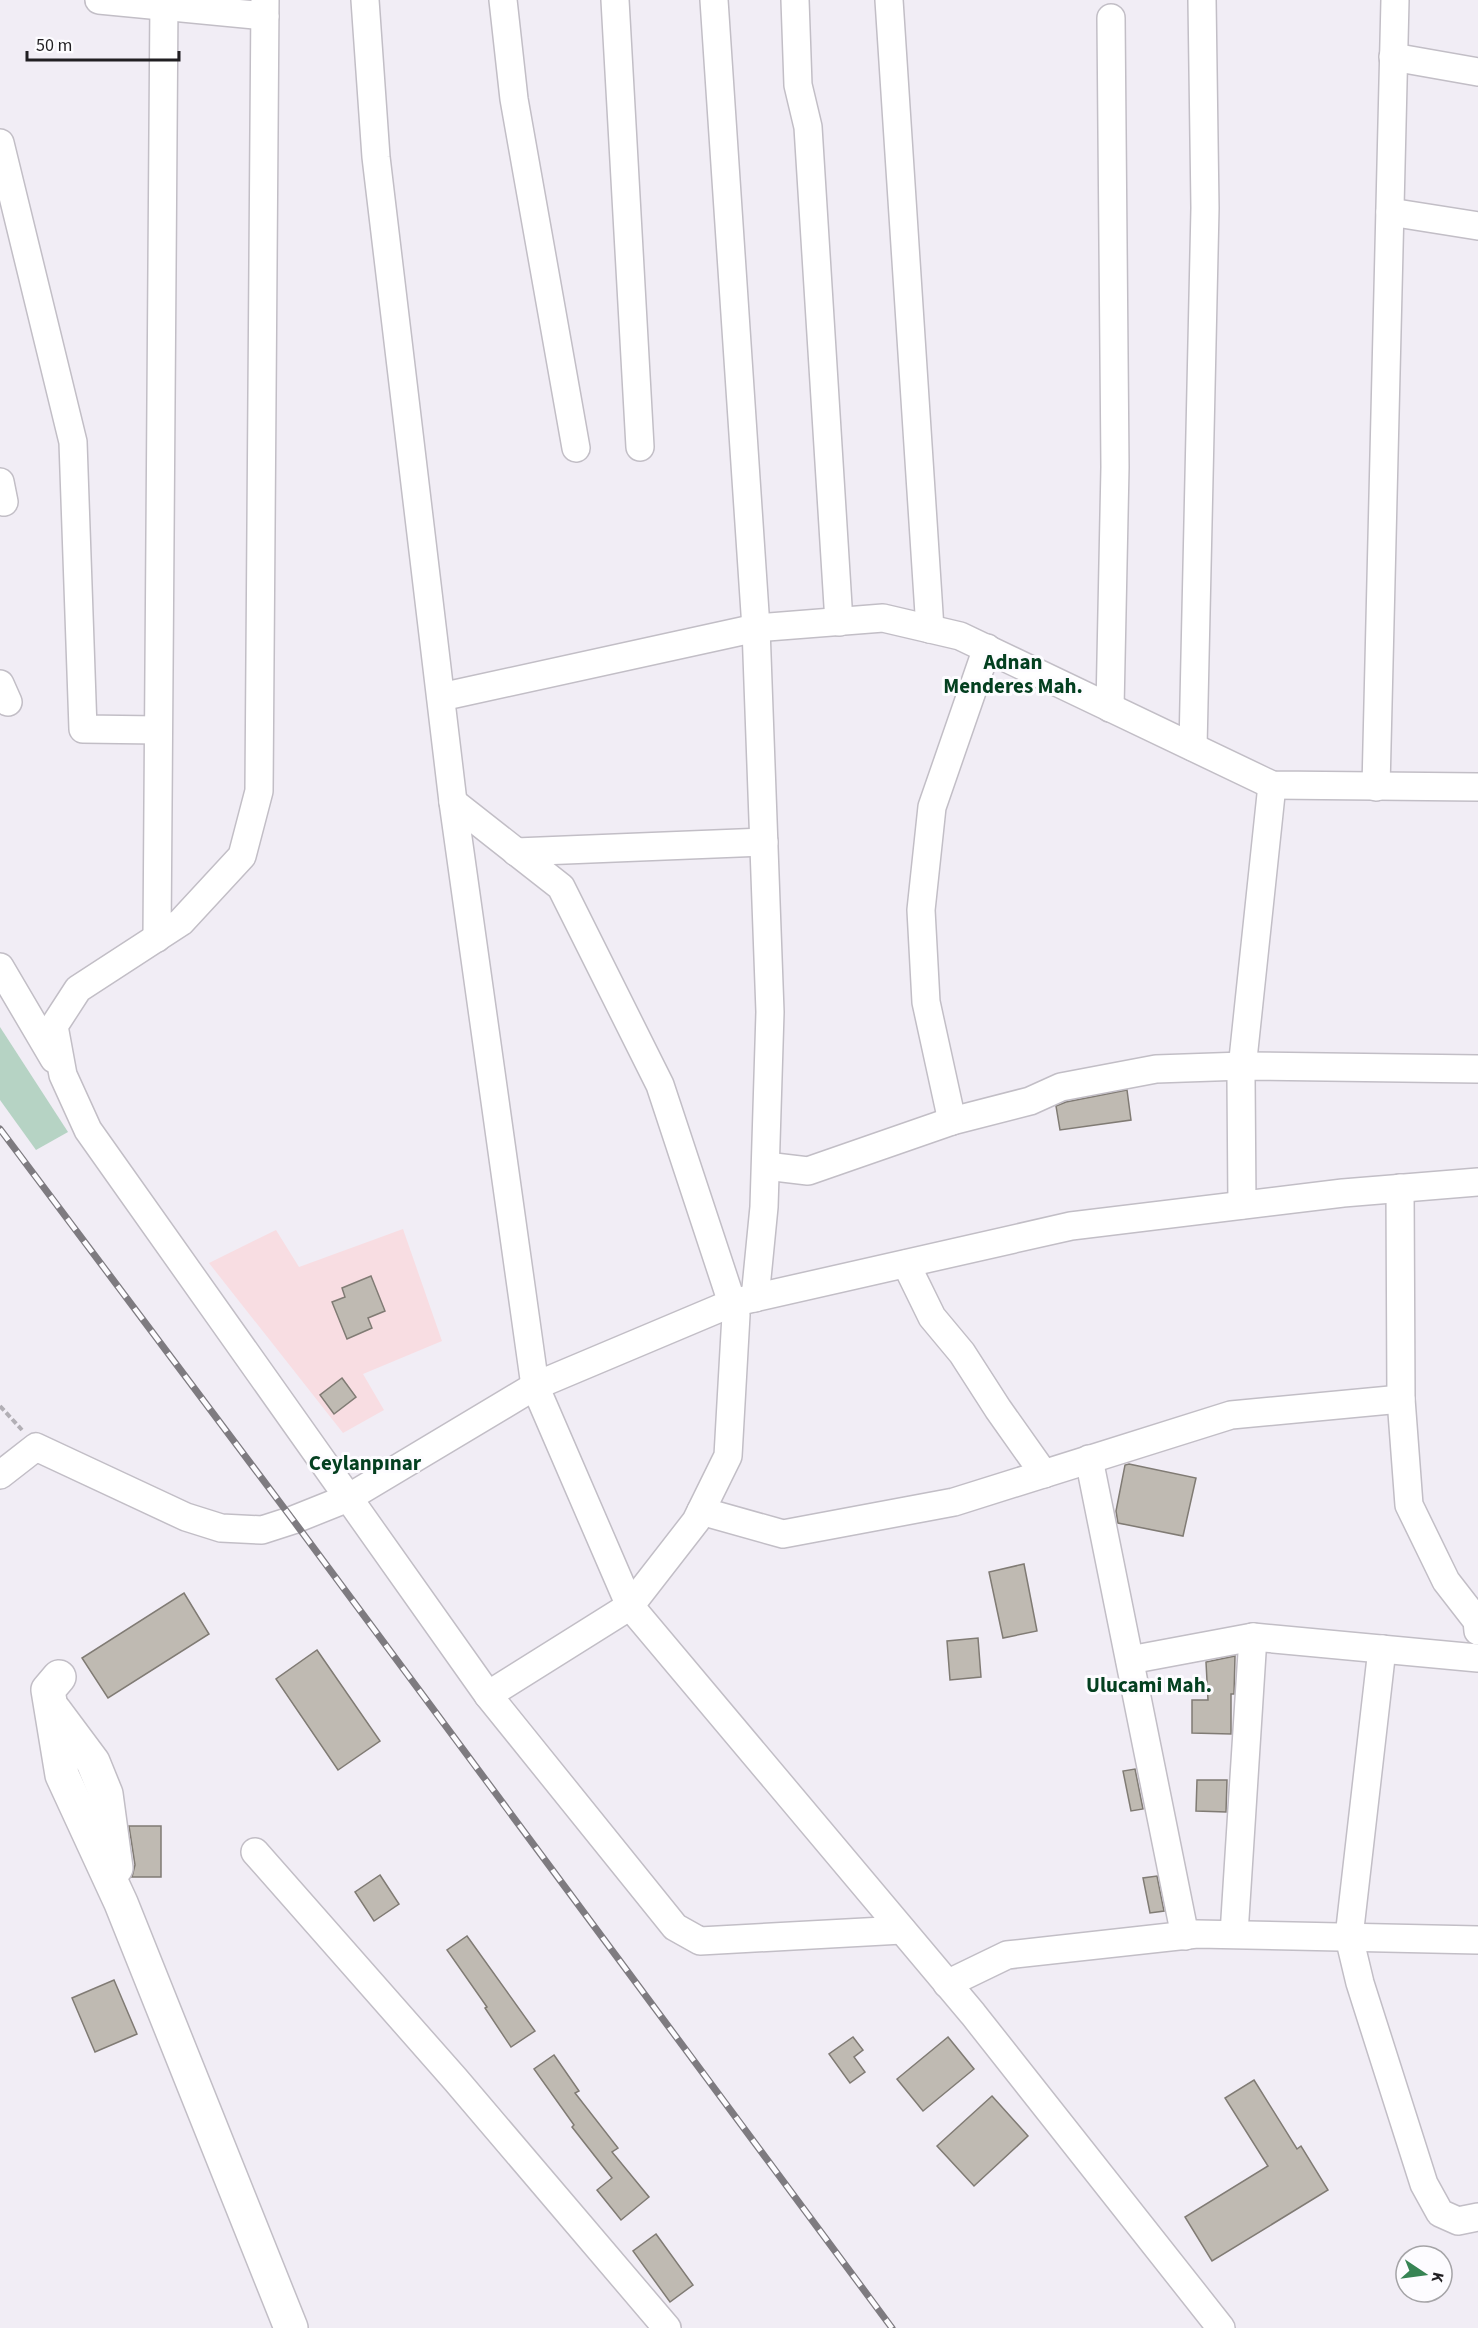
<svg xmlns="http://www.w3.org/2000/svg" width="1478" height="2328" font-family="'Source Sans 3',sans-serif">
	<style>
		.commercial { fill: #f8dde2 }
		.green { fill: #b6d3c4 }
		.building { fill: #bfbab2; stroke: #807b74; stroke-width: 1.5 }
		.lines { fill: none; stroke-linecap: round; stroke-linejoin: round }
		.minor-casing { stroke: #c2bec6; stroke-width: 30 }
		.major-casing { stroke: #c2bec6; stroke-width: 36 }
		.path { stroke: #b2afb5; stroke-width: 4; stroke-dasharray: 6 3; stroke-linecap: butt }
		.minor { stroke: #fff; stroke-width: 27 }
		.major { stroke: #fff; stroke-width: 33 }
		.rail-casing { stroke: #7e7b80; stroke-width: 7 }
		.rail { stroke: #fdfcff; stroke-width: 4.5; stroke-dasharray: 14; stroke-linecap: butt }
		.labels { text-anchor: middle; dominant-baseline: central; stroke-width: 6; stroke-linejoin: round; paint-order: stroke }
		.district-label { font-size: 21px; font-weight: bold; fill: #044020; stroke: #fdfcff }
	</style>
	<rect width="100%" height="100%" fill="#f1edf5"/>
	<path class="commercial" d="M403 1229 442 1341 363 1374 384 1410 343 1433 209 1263 276 1230 299 1267Z"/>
	<path class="green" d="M0 1027 68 1132 36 1150 0 1100Z"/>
	<g class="building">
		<path d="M1127 1090 1131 1120 1060 1130 1056 1106 1066 1102Z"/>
		<path d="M371 1276 385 1311 368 1318 372 1328 347 1339 332 1302 345 1297 342 1288Z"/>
		<path d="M342 1378 356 1397 334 1414 320 1395Z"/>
		<path d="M1129 1464 1196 1478 1183 1536 1118 1523 1116 1511 1125 1465Z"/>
		<path d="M1024 1564 1037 1631 1003 1638 989 1572Z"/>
		<path d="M184 1593 209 1634 108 1698 82 1658Z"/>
		<path d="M978 1638 981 1677 950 1680 947 1641Z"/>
		<path d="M317 1650 380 1741 338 1770 276 1679Z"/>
		<path d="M1235 1656 1234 1694H1231V1734L1192 1733V1700H1208L1206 1662Z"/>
		<path d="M1135 1769 1143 1809 1131 1811 1123 1771Z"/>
		<path d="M1197 1780H1227L1226 1812 1196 1811Z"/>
		<path d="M129 1826H161V1877H132L135 1865Z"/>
		<path d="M380 1875 399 1904 374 1921 355 1892Z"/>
		<path d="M1157 1876 1164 1911 1150 1913 1143 1878Z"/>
		<path d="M467 1936 535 2031 511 2047 485 2008 487 2007 447 1950Z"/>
		<path d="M114 1980 137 2034 95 2052 72 1998Z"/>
		<path d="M853 2037 863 2050 854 2057 865 2072 850 2083 829 2054Z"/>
		<path d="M948 2037 974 2069 923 2111 897 2079Z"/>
		<path d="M554 2055 579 2091 575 2093 618 2148 612 2152 649 2197 621 2220 597 2190 612 2178 572 2127 574 2125 534 2069Z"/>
		<path d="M1254 2080 1297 2149 1301 2146 1328 2190 1212 2261 1185 2217 1268 2166 1225 2098Z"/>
		<path d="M992 2096 1028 2136 974 2186 937 2146Z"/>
		<path d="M656 2234 693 2285 670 2302 633 2251Z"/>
	</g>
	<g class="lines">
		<defs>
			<g id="minor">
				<path d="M99 0 265 16"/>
				<path d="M265 0 259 791 242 856 181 922 78 989 54 1026 63 1075 88 1130 488 1695 675 1927 700 1941 902 1930"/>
				<path d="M365 0 376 157 453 802 535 1386 630 1606 973 2014 1221 2328"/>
				<path d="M503 0 514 99 576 448"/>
				<path d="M615 0 640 447"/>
				<path d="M714 0 756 628 770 1012 764 1207 755 1298"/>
				<path d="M795 0 798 85 808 127 839 622"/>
				<path d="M889 0 930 629"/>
				<path d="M1393 57 1478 72"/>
				<path d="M0 143 73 442 83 729 158 730"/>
				<path d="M1390 212 1478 226"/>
				<path d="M0 482 4 502"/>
				<path d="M0 684 8 702"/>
				<path d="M441 697 756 628 883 618 960 636 1272 785 1478 787"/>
				<path d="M1110 708 1115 467 1111 18"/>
				<path d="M1193 747 1205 208 1202 0"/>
				<path d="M1376 787 1395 0"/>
				<path d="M453 802 561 887 660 1085 736 1315 728 1456 696 1521 630 1606 488 1695"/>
				<path d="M516 852 764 842"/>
				<path d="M157 938 164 0"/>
				<path d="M0 967 54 1059"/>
				<path d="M952 1121 926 1002 921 910 932 807 987 648"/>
				<path d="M766 1166 808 1171 952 1121 1030 1101 1061 1087 1156 1069 1243 1066 1478 1069"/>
				<path d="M1400 1188 1401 1399 1409 1505 1446 1581 1477 1621 1478 1631"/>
				<path d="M1242 1205 1241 1078 1272 785"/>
				<path d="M906 1264 932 1317 962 1353 998 1409 1044 1474"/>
				<path d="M1089 1459 1185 1936"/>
				<path d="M0 1475 36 1447 186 1517 221 1528 262 1530 293 1520 348 1498 535 1386 732 1303 1071 1226 1343 1193 1478 1182"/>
				<path d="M701 1511 783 1534 954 1502 1231 1415 1401 1399"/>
				<path d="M1382 1649 1349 1937 1360 1983 1424 2184 1440 2213 1458 2221 1478 2217"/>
				<path d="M1130 1660 1253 1637 1478 1658"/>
				<path d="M255 1852 455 2079 667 2328"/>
				<path d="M1234 1934 1253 1637"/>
				<path d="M947 1984 1007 1955 1197 1934 1478 1940"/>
			</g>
			<g id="major">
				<path d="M59 1677 48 1690 62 1775 121 1903 291 2328"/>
				<path d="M55 1711 93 1762 106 1794 116 1868"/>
			</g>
		</defs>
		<use href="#minor" class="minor-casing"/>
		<use href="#major" class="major-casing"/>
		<path class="path" d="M0 1406 22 1430"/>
		<use href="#minor" class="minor"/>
		<use href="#major" class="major"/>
		<defs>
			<path id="rail" d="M0 1129 293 1520 892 2328"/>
		</defs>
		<use href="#rail" class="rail-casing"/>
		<use href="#rail" class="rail"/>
	</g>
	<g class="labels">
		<g class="district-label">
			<text x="1013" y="662">Adnan<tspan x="1013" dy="24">Menderes Mah.</tspan></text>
			<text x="365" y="1463">Ceylanpınar</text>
			<text x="1149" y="1685">Ulucami Mah.</text>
		</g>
	</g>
	<g transform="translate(1424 2274) rotate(103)"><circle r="28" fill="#fdfcff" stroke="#a5a4a7" stroke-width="1.5"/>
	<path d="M0-4.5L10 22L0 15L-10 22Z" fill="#378454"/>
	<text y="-9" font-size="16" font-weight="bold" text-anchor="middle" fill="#211f22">K</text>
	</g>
	<path d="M27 51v9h152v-9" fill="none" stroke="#211f22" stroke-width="3"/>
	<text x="36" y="51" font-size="18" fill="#211f22" stroke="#fdfcff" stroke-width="4.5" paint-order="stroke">50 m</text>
</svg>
